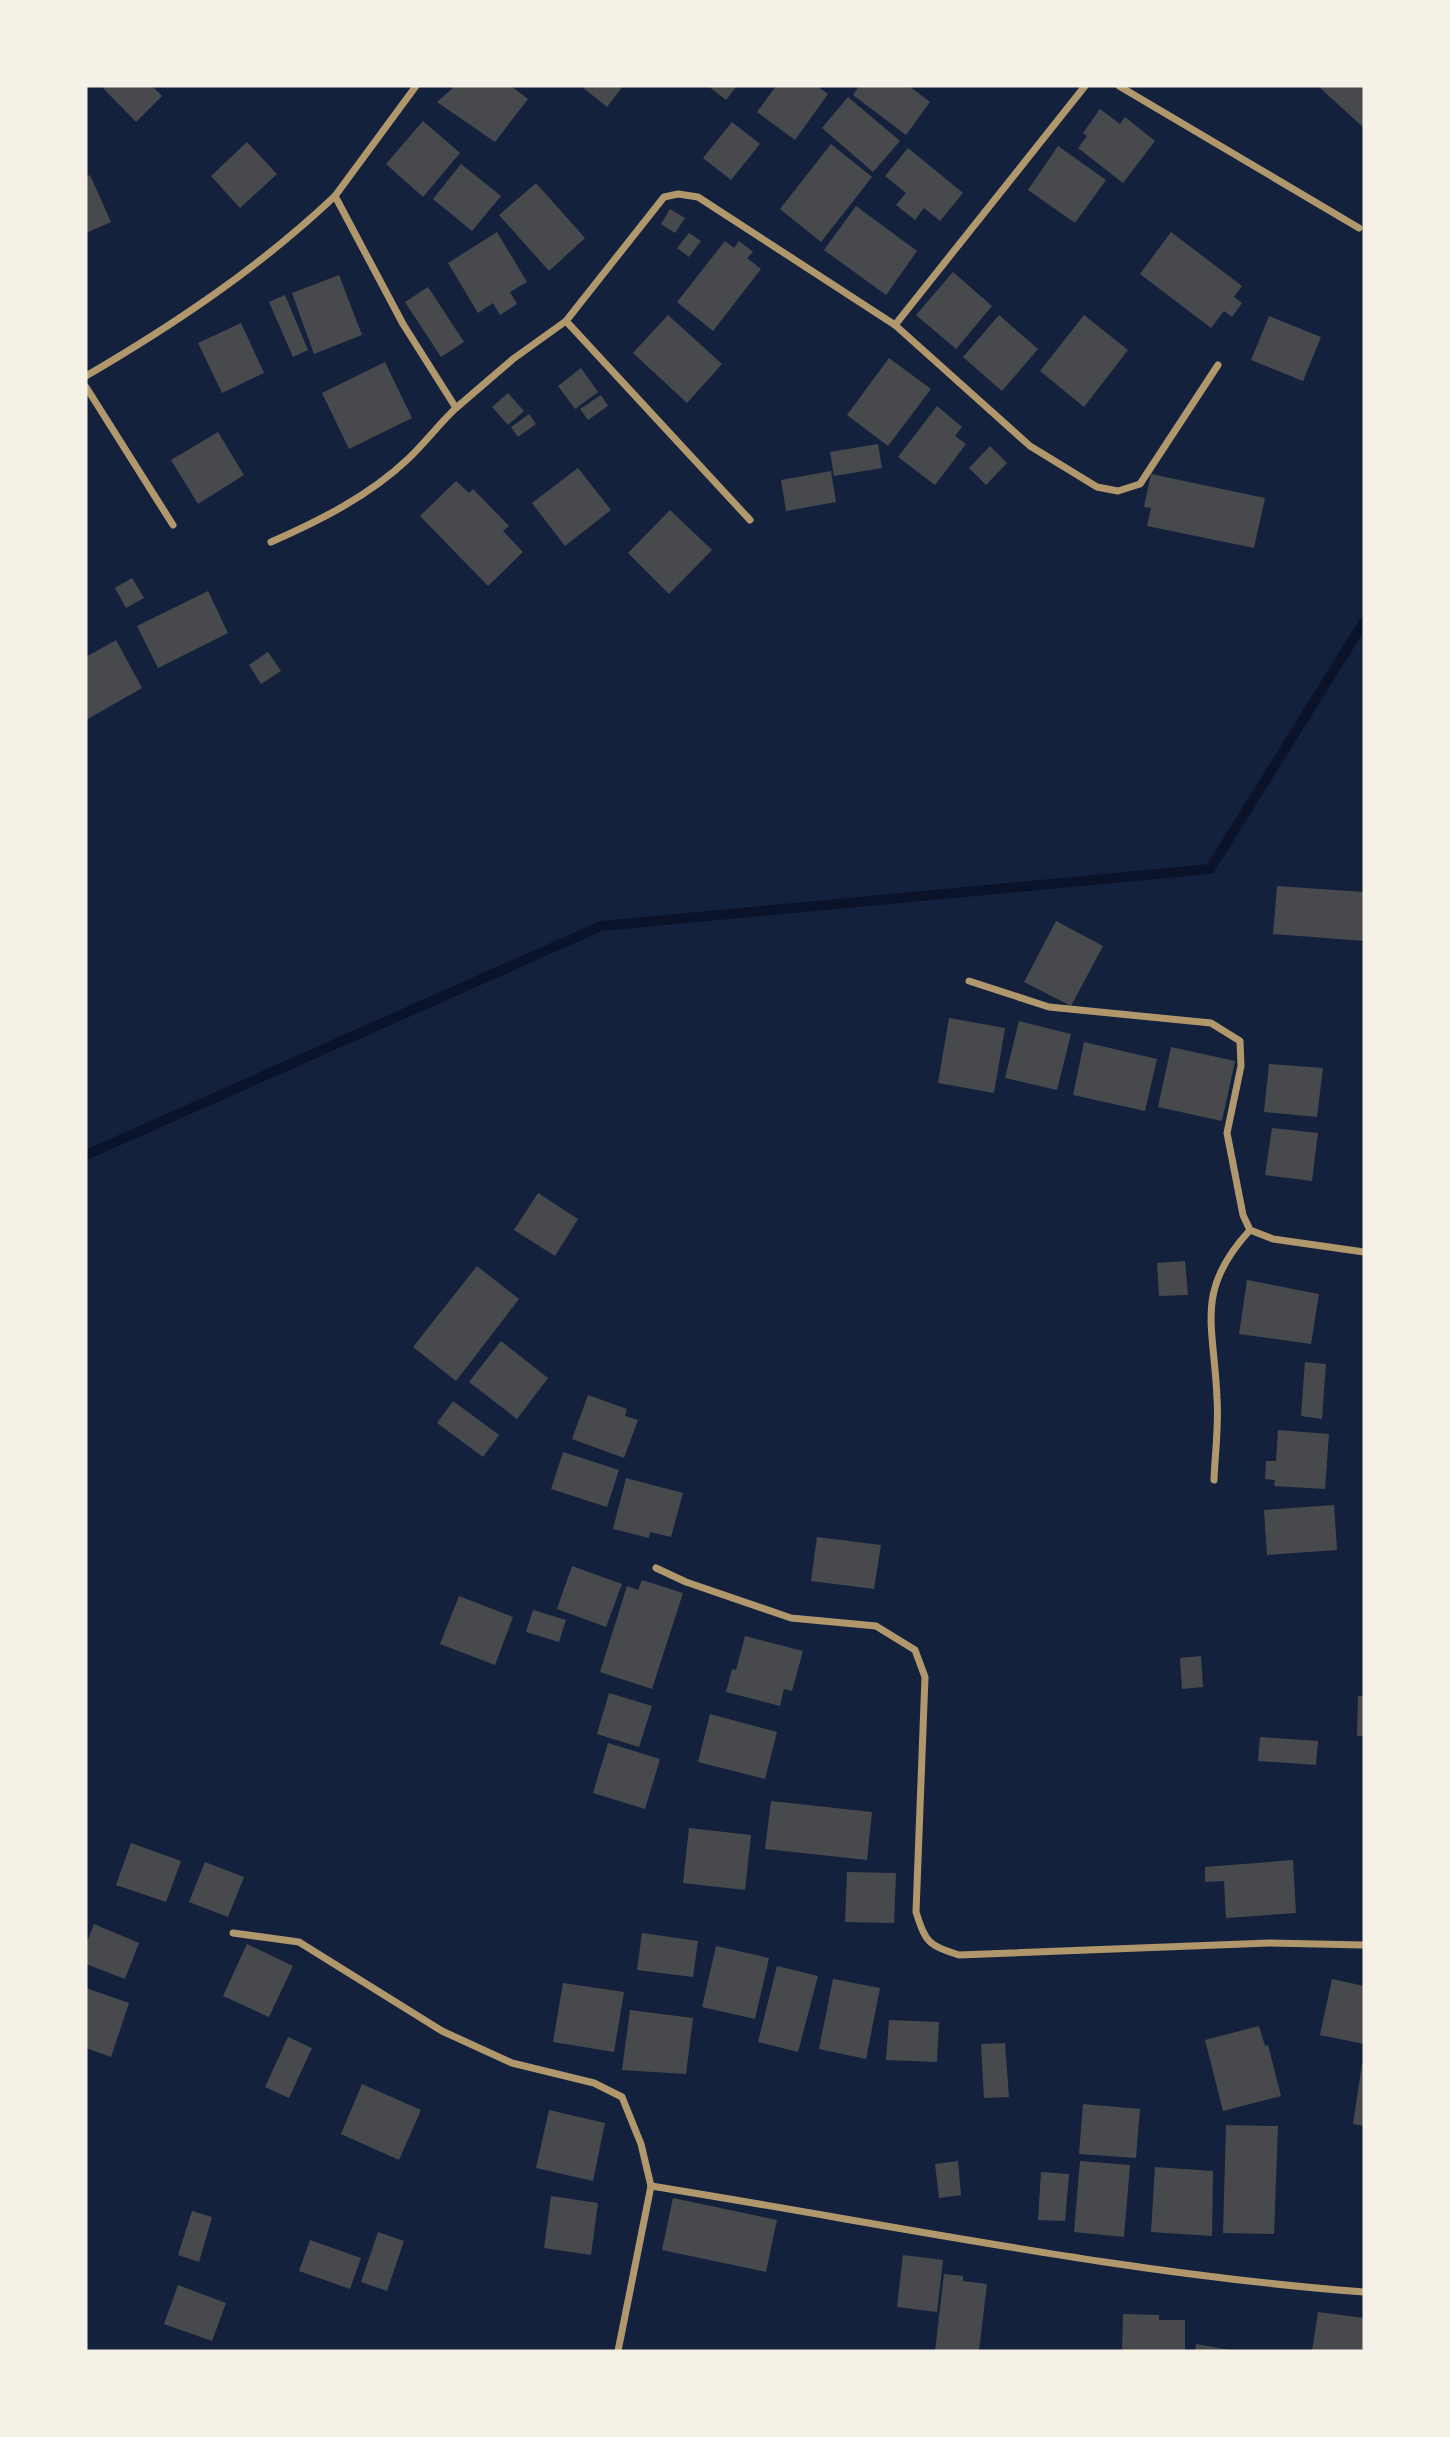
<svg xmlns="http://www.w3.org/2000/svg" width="1450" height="2437" font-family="'IBM Plex Serif',serif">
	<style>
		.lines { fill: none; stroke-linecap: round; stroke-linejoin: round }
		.stream { stroke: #0b132b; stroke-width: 10 }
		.building { fill: #48494c }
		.minor { stroke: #b1986c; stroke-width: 7 }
	</style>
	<rect width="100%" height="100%" fill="#14213d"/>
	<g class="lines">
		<path class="stream" d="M86 1155 601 926 1210 869 1364 622"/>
	</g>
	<g class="building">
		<path d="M101 86H152L162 96 136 122Z"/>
		<path d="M455 86H511L528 99 495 142 437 102Z"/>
		<path d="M581 86H623L607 107Z"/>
		<path d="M708 86H737L726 100Z"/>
		<path d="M776 86H817L828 94 795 140 757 112Z"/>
		<path d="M859 86H909L930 102 906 135 853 95Z"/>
		<path d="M1318 86H1364V128Z"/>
		<path d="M848 97 900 141 873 172 822 128Z"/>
		<path d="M1100 109 1120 124 1125 117 1155 141 1123 183 1078 148 1087 136 1083 133Z"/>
		<path d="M423 121 460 153 423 197 386 164Z"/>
		<path d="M732 122 760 144 731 180 703 158Z"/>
		<path d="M247 142 277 174 240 208 211 176Z"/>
		<path d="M831 144 872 177 821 242 780 209Z"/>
		<path d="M1058 146 1106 180 1075 223 1028 190Z"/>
		<path d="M908 148 963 193 940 221 924 208 915 220 896 205 906 193 885 176Z"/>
		<path d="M461 164 501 196 472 231 433 199Z"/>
		<path d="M90 175 111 222 86 233V177Z"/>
		<path d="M536 183 585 238 549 271 499 215Z"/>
		<path d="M856 206 917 251 886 295 824 250Z"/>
		<path d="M670 209 685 218 675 233 661 224Z"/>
		<path d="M497 232 527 282 510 292 517 304 500 315 493 303 478 313 448 263Z"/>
		<path d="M1171 232 1242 286 1234 297 1242 303 1232 317 1224 311 1211 328 1140 274Z"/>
		<path d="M689 233 701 241 689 257 677 248Z"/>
		<path d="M725 241 734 248 739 241 753 252 747 258 761 269 713 331 677 302Z"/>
		<path d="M953 272 992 306 956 349 916 315Z"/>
		<path d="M339 275 362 335 314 354 292 293Z"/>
		<path d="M428 287 464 342 441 357 405 302Z"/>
		<path d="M285 295 308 350 293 357 269 302Z"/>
		<path d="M668 315 722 364 687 403 633 353Z"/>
		<path d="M999 315 1038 349 1002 391 963 357Z"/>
		<path d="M1084 315 1128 350 1084 407 1040 371Z"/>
		<path d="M1269 316 1321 337 1303 381 1251 360Z"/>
		<path d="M241 323 264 373 222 393 198 343Z"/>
		<path d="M889 358 931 389 888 446 847 415Z"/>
		<path d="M385 362 412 418 349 449 322 393Z"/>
		<path d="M581 368 598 392 575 409 558 386Z"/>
		<path d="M508 393 524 411 508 425 492 407Z"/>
		<path d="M601 395 608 406 588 420 580 409Z"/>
		<path d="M937 406 962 427 955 436 966 444 935 485 898 457Z"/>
		<path d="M529 414 536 424 518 437 511 427Z"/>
		<path d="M218 432 244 475 198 504 171 460Z"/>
		<path d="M878 444 882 468 834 476 830 452Z"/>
		<path d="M990 446 1007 463 986 485 969 468Z"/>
		<path d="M578 468 611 510 565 546 532 503Z"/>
		<path d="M831 471 836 502 786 511 781 480Z"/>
		<path d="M1151 474 1265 498 1254 548 1147 526 1151 508 1144 507Z"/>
		<path d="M456 481 469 493 473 489 509 526 503 531 523 552 488 586 420 516Z"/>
		<path d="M670 510 712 550 669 594 628 553Z"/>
		<path d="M132 578 144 598 126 608 115 588Z"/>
		<path d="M208 591 228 633 158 668 137 626Z"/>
		<path d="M116 640 142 688 86 720V657Z"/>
		<path d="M268 652 281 671 261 684 249 665Z"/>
		<path d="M1277 886 1364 892V941L1273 934Z"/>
		<path d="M1056 921 1103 946 1071 1006 1024 982Z"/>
		<path d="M949 1018 1005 1028 994 1093 938 1083Z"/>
		<path d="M1019 1021 1071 1034 1057 1090 1005 1078Z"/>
		<path d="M1084 1042 1157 1059 1145 1111 1073 1095Z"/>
		<path d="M1171 1047 1235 1061 1222 1121 1158 1107Z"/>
		<path d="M1269 1064 1323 1068 1317 1117 1264 1112Z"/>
		<path d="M1272 1128 1318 1133 1312 1181 1265 1175Z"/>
		<path d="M538 1193 578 1219 555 1256 514 1230Z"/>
		<path d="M1185 1261 1188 1295 1159 1296 1157 1263Z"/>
		<path d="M477 1266 519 1299 456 1381 413 1347Z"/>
		<path d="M1247 1280 1319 1294 1311 1344 1239 1334Z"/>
		<path d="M501 1341 548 1378 517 1419 469 1382Z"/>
		<path d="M1305 1362 1326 1364 1322 1419 1301 1416Z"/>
		<path d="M588 1395 627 1409 625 1416 638 1420 624 1458 572 1439Z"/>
		<path d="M453 1401 499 1435 483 1457 437 1423Z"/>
		<path d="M1278 1430 1329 1434 1325 1489 1274 1486 1275 1480 1265 1479 1266 1461H1276Z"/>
		<path d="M563 1452 619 1470 607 1507 551 1489Z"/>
		<path d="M626 1478 683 1493 671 1537 650 1532 649 1538 613 1529Z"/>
		<path d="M1334 1505 1337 1550 1267 1555 1264 1510Z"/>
		<path d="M817 1537 881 1545 874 1589 811 1581Z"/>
		<path d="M572 1566 622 1584 606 1627 557 1609Z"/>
		<path d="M642 1580 683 1593 652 1689 600 1672 627 1586 638 1590Z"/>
		<path d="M459 1596 513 1617 495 1665 440 1644Z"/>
		<path d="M533 1610 566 1620 559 1642 526 1632Z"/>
		<path d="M745 1636 803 1651 792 1691 784 1689 780 1706 726 1692 732 1669 736 1670Z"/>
		<path d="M1201 1656 1203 1687 1182 1689 1180 1658Z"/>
		<path d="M609 1693 652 1706 639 1747 597 1734Z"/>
		<path d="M1358 1696H1364V1736H1357Z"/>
		<path d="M710 1714 777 1732 765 1779 698 1762Z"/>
		<path d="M1260 1737 1318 1741 1316 1765 1258 1761Z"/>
		<path d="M608 1743 660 1759 645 1809 593 1793Z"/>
		<path d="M771 1801 872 1812 867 1860 765 1849Z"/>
		<path d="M689 1828 751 1835 745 1890 683 1883Z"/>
		<path d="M131 1843 181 1861 166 1902 116 1885Z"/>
		<path d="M1293 1860 1296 1913 1226 1918 1224 1881 1205 1882V1867Z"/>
		<path d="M205 1862 244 1877 228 1917 189 1902Z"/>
		<path d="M847 1872 896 1873 894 1923 845 1922Z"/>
		<path d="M94 1924 139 1943 125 1979 86 1964V1945Z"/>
		<path d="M642 1933 698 1941 693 1977 637 1970Z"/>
		<path d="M247 1944 293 1966 269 2017 223 1996Z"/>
		<path d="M716 1946 769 1958 755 2019 702 2007Z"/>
		<path d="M777 1966 818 1976 798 2052 758 2042Z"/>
		<path d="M833 1979 880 1988 866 2059 819 2049Z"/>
		<path d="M1332 1979 1364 1986V2044L1320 2035Z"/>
		<path d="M563 1983 624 1992 614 2052 553 2042Z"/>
		<path d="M86 1988 129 2003 111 2057 86 2048Z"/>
		<path d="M630 2010 693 2018 686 2074 622 2070Z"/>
		<path d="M889 2020 939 2022 937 2062 886 2060Z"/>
		<path d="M1259 2026 1265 2046 1268 2045 1281 2096 1223 2111 1205 2040Z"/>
		<path d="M288 2037 312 2048 289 2098 265 2087Z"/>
		<path d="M1005 2043 1009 2097 984 2098 981 2044Z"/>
		<path d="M1362 2064 1364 2065V2126L1353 2124Z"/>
		<path d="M362 2084 421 2110 399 2160 341 2134Z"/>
		<path d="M1083 2104 1140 2109 1136 2158 1079 2154Z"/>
		<path d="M549 2110 605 2123 593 2181 536 2168Z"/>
		<path d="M1226 2125 1278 2126 1274 2234 1223 2233Z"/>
		<path d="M958 2161 961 2195 939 2198 935 2164Z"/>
		<path d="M1080 2161 1130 2165 1124 2237 1074 2232Z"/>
		<path d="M1155 2167 1213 2171 1212 2236 1151 2232Z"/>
		<path d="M1041 2172 1069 2174 1065 2221 1038 2220Z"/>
		<path d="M551 2196 598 2203 591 2255 544 2248Z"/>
		<path d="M673 2198 777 2220 766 2272 662 2250Z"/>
		<path d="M192 2211 212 2217 199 2262 178 2255Z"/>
		<path d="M378 2232 404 2241 387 2291 361 2282Z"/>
		<path d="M310 2240 361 2258 350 2289 299 2271Z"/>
		<path d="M903 2255 943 2260 937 2312 897 2307Z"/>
		<path d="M944 2274 963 2276V2281L987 2284 979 2351H935Z"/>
		<path d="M178 2285 226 2303 212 2341 164 2324Z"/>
		<path d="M1318 2312 1364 2318V2351H1312Z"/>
		<path d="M1123 2314 1159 2315V2320H1185V2351H1122Z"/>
		<path d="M1196 2344 1230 2350V2351H1195Z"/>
	</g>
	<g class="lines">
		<g class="minor">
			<path d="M1085 86 895 325 1030 446 1097 487 1118 491 1140 484 1218 365"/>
			<path d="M1119 86 1359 228"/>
			<path d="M566 321 750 520"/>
			<path d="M86 376C175 324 260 267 335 196"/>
			<path d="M86 387 173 525"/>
			<path d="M456 408 513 359 566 321 664 197 678 194 698 197 895 325"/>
			<path d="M271 542C319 521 369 496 408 459 425 443 439 424 456 408L403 324 335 196 416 86"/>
			<path d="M969 981 1049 1007 1211 1023 1240 1041 1241 1066 1227 1133 1243 1215 1250 1230 1273 1239 1364 1252"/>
			<path d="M1214 1480C1215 1453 1219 1425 1217 1398 1214 1324 1194 1291 1250 1230"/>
			<path d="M656 1568 686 1582 791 1618 876 1626 915 1650 925 1677 916 1912C926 1943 928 1945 959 1955L1269 1943 1364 1945"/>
			<path d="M233 1933 299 1942 442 2031 512 2063 594 2083 622 2097 641 2144 651 2186 618 2351"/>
			<path d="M651 2186C888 2224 1124 2274 1364 2292"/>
		</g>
	</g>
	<rect width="1450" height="2437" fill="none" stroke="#f6f1e7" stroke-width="175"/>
</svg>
